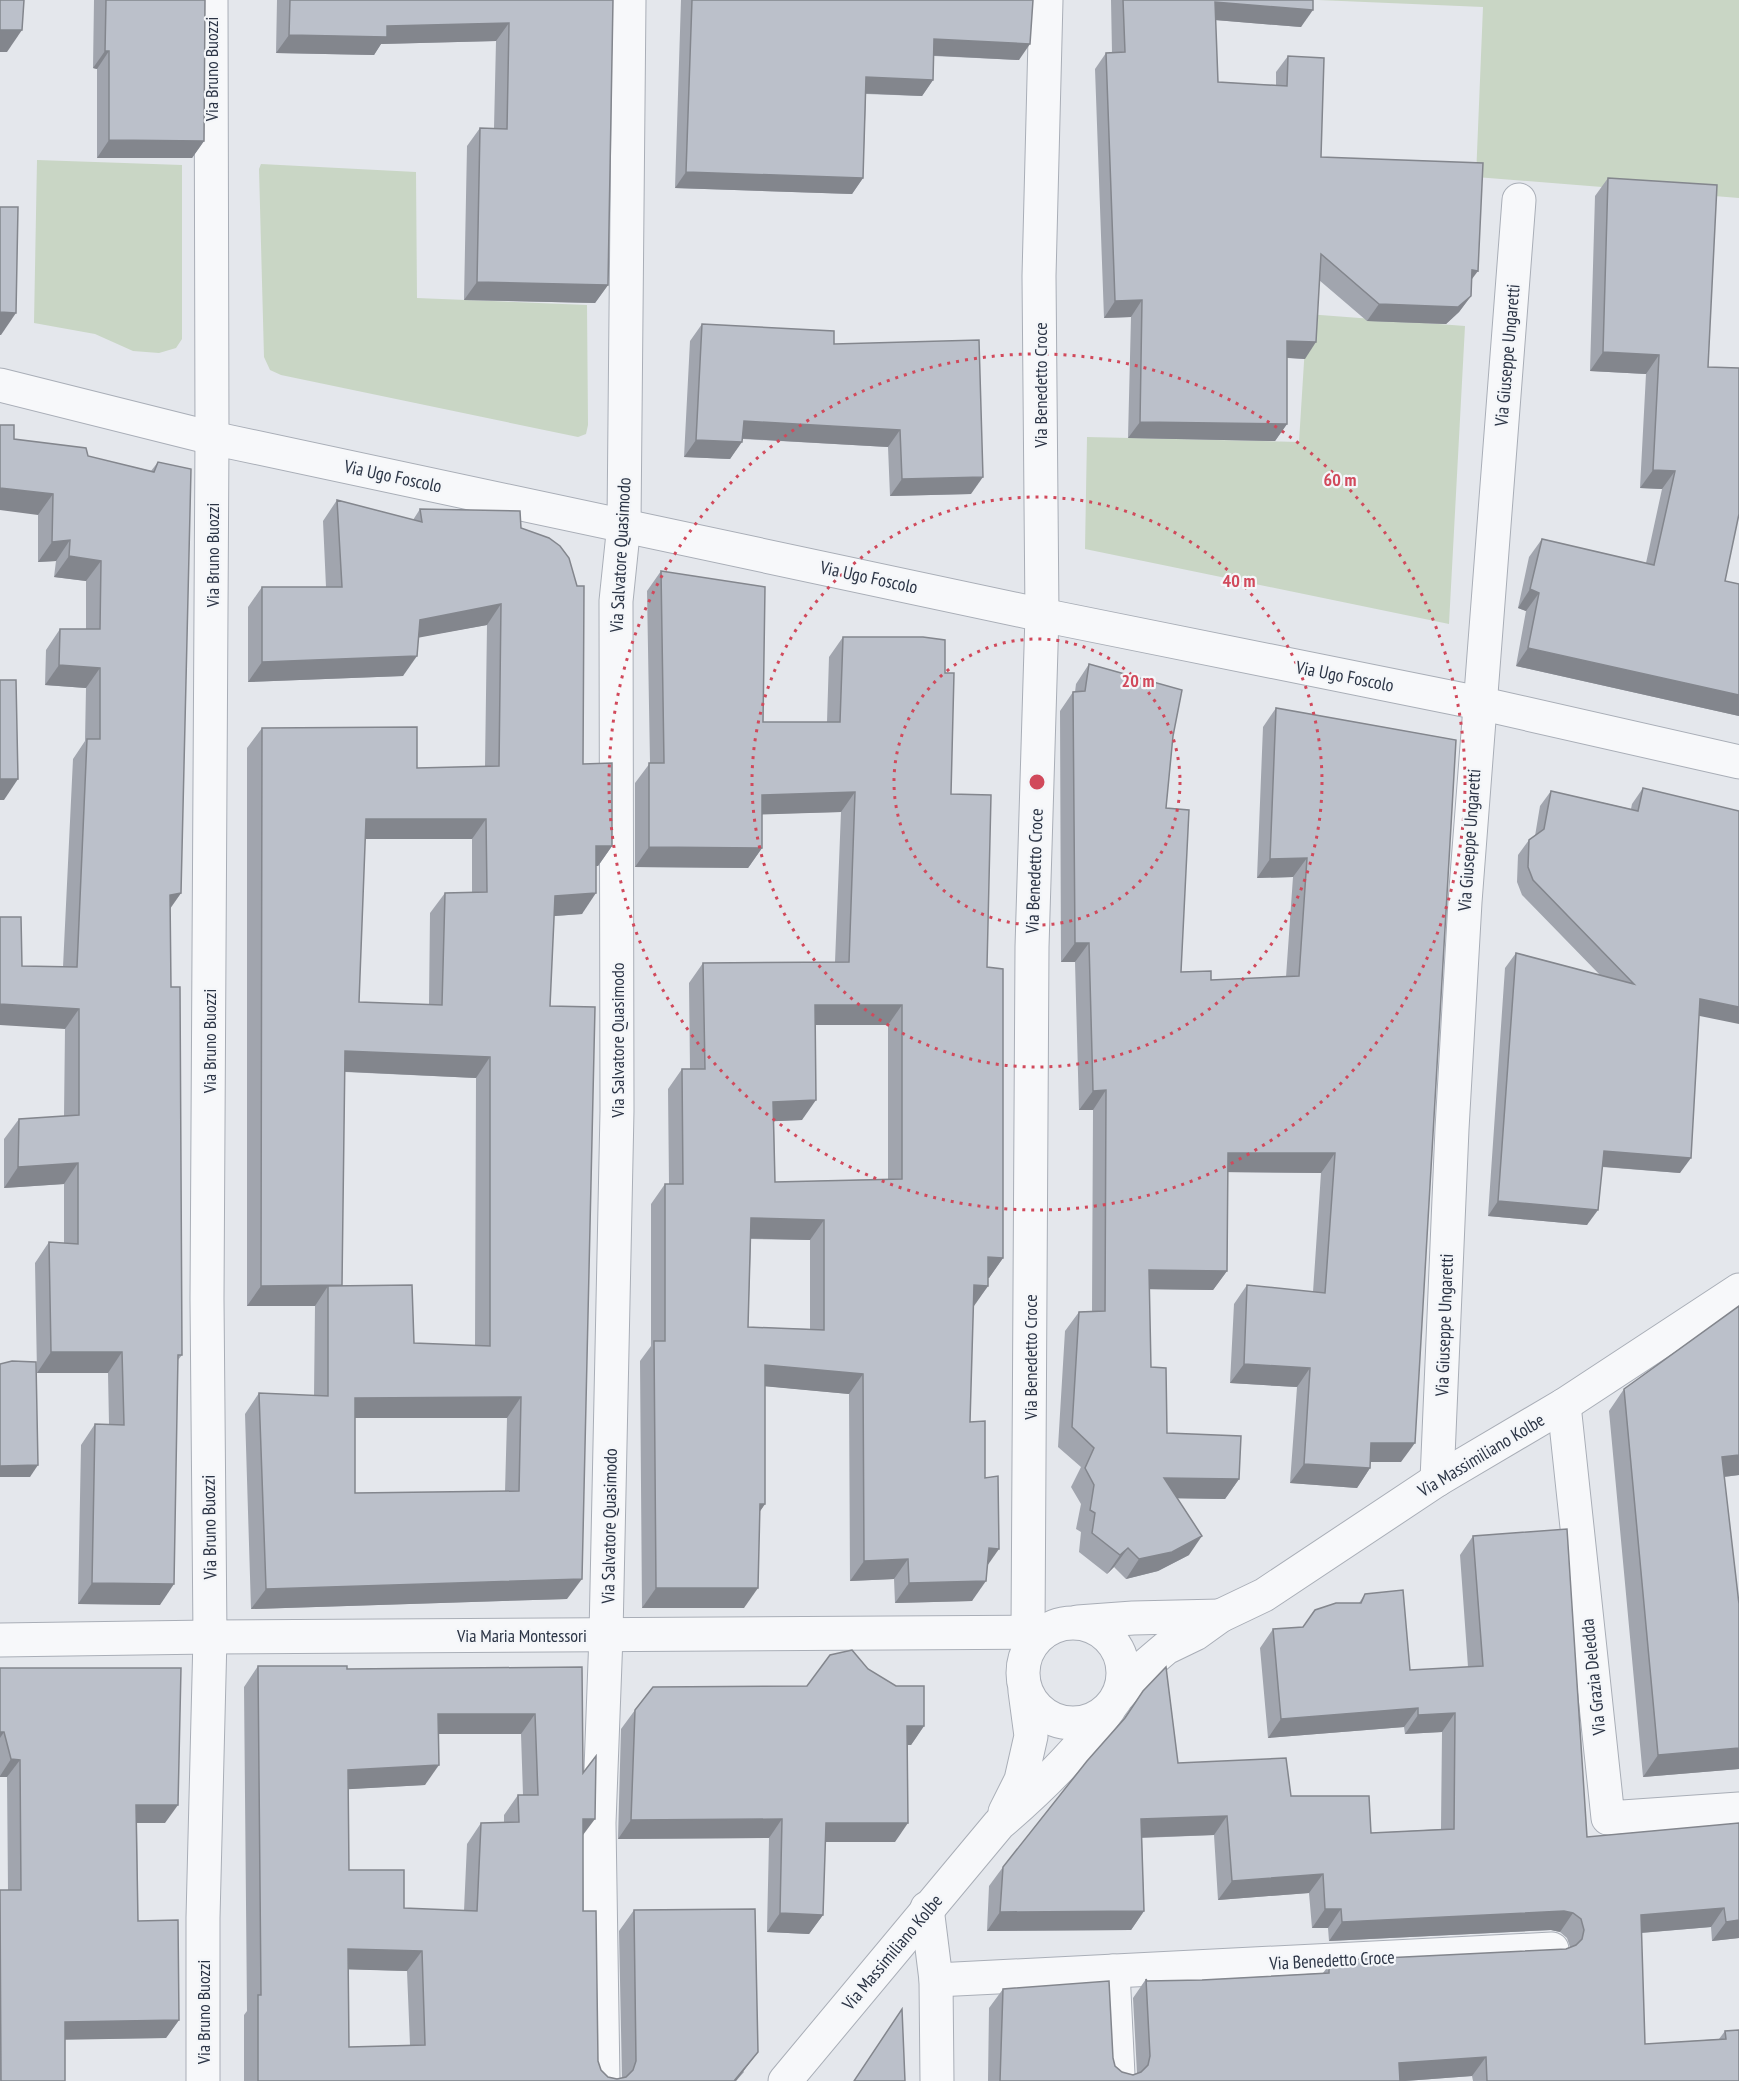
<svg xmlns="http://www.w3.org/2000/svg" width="1739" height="2081" font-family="'PT Sans Narrow',sans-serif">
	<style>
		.green { fill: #c9d6c5 }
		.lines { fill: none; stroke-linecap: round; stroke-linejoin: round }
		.street-casing { stroke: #a9aeb7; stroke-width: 35 }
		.street { stroke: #f7f8fa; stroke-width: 33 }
		.wall { fill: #a1a5ae; fill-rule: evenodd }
		.shaded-wall { fill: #83868d }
		.building { fill: #bbc0ca; stroke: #83868d; stroke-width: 1.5; fill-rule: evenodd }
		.ring { fill: none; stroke: #d1495b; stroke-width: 3; stroke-dasharray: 3 6 }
		.labels { text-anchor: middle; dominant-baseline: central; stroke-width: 4.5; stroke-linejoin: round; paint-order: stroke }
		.street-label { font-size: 18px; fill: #2b3445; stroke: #f4f6f9 }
		.centre { fill: #d1495b; stroke: #f4f6f9; stroke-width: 3 }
		.ring-label { font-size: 18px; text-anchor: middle; font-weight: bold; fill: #d1495b; stroke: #f4f6f9; stroke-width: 4.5; stroke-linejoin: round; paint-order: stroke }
	</style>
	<rect width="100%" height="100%" fill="#e4e7ec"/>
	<g class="green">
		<path d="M1318 0H1739V198L1476 177 1483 7Z"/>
		<path d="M37 160 182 165V339L176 348 159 353 133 351 95 334 34 323Z"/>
		<path d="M261 164 416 172 417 298 587 305 588 425 586 434 578 437 281 375 270 370 264 357 259 169Z"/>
		<path d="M1307 314 1465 326 1449 624 1085 549 1087 437 1299 442Z"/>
	</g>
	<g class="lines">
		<defs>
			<g id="street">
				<path d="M0 385 212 438 1042 615 1479 703 1739 762"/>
				<path d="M1564 1405 1608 1818 1739 1809"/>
				<path d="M1437 1480 1452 1129 1465 902 1519 200"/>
				<path d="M1078 1622 1133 1618 1220 1616"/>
				<circle cx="1073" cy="1673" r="50"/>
				<path d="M1028 1632 1032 947 1042 615 1039 276 1046 0"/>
				<path d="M0 1640 210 1637 1044 1632"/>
				<path d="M1119 1695 1146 1665 1166 1648 1195 1634 1220 1616 1264 1595 1437 1480 1564 1405 1739 1290"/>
				<path d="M1005 1812 1021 1780 1031 1736 1025 1691"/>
				<path d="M927 1908 936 1980 937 2081"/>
				<path d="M1113 1971 1118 2075"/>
				<path d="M936 1980 1552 1949"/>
				<path d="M203 2081V1918L210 1637 207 1299 212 438 211 0"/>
				<path d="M603 2081 599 1823 606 1635 617 1111 616 601 624 524 629 0"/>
				<path d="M785 2081 999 1824C1039 1790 1078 1752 1109 1709"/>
			</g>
		</defs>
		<use href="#street" class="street-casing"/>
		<use href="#street" class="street"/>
	</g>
	<g class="wall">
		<path d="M94 0H205L204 141 192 158H97V69L93 68Z"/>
		<path d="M277 0H613L608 285 595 303 464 300 467 146 480 128H494L496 41 381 44 374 55 276 53Z"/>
		<path d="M681 0H1033L1019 60 934 56 933 80 922 96 866 94 863 178 852 194 675 188Z"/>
		<path d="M1111 0H1313L1301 27 1215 20 1218 82 1276 85V72L1288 56 1321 157 1472 279 1471 296 1459 312 1446 324 1367 321 1319 280 1305 359 1287 358V424L1275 441 1128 438 1131 317 1104 318 1095 69 1106 53H1112Z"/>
		<path d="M1608 178 1708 367 1725 581 1739 584V716L1516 666 1526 611 1518 608 1529 557 1542 539 1646 563 1662 489 1640 488 1646 374 1590 371 1595 196Z"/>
		<path d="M702 324 834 344 971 494 890 496 888 447 743 439 730 459 684 457 690 341Z"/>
		<path d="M14 439 151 471 158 462 181 893 170 909 171 987 182 1355 178 1360 160 1605 78 1604 81 1445 95 1424H109L108 1373H37L35 1263 49 1242 64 1243V1184L4 1188V1139L19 1119 64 1116 65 1029 22 966 63 967 73 759 85 741 86 688 45 685 46 650 60 629H86V581L54 577 56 561 38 562V515Z"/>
		<path d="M337 500 413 520 420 509 521 528 583 764 612 846 598 866H596L582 914 554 916 550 1006 567 1599 251 1609 245 1414 259 1393 314 1396 315 1306H247V748L262 728 417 768 485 766 487 625 418 637 403 676 248 682V607L262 587H326L323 521ZM365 839H472V892L445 893 430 913 429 1005 359 1002ZM345 1072 476 1078 475 1346 414 1343 341 1286ZM355 1418H507L505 1492 355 1493Z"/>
		<path d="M661 571 763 722H827L829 657 843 637 945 673 951 794 987 967 1003 1258 989 1278H988V1286L973 1306 970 1422 985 1478 988 1565 972 1601 895 1603 894 1579 850 1581 849 1394 765 1386V1504L760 1511 744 1608H642L640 1361 651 1346V1204L665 1184H669L668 1089 682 1069H690L689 983 703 963 835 962 841 812 762 814V848L748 868 635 867V783L650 763 647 591ZM815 1025H888V1179L775 1182 774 1121 802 1120ZM751 1239 810 1240V1329L748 1327Z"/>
		<path d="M1089 664 1173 736 1166 808 1181 972 1211 980 1286 977 1293 877 1257 878 1263 727 1276 708 1456 740 1401 1462H1370V1468L1357 1488 1290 1483 1297 1387 1230 1383 1234 1304 1247 1285 1313 1292 1321 1173 1228 1172 1227 1271 1213 1290 1149 1289 1151 1367 1167 1433 1239 1479 1225 1499 1177 1498 1189 1555 1158 1571 1126 1579 1114 1567 1107 1574 1079 1552 1081 1532 1076 1529 1081 1504 1071 1487 1081 1467 1058 1447 1065 1331 1079 1312 1092 1311 1093 1110H1079L1075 962H1061L1060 711 1073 692H1075L1076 684Z"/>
		<path d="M1643 788 1699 1016 1680 1173 1602 1167 1587 1225 1488 1216 1505 968 1516 953 1600 975 1522 895 1517 882 1518 855 1529 840 1535 836 1540 806 1551 791 1631 809 1632 804Z"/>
		<path d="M1739 1306V1475L1724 1477 1739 1769 1643 1777 1609 1411 1624 1389Z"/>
		<path d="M1473 1536 1587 1837 1739 1823V1938L1712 1941 1711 1927 1641 1933 1645 2044 1719 2039 1725 2031 1739 2081H1473L1472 2076 1405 2081H988L989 2008 1003 1989 1113 2058 1115 2066 1122 2072 1133 2075 1137 2073 1133 1998 1146 1979 1147 1981 1202 1980 1323 1973 1329 1965 1341 1964 1344 1960 1566 1949 1570 1947 1567 1938 1560 1932 1551 1930 1329 1941 1328 1928H1312L1309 1893 1218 1900 1214 1835 1142 1838 1144 1911 1131 1930 987 1931 989 1886 1003 1867 1122 1721 1143 1691 1178 1763 1291 1796 1371 1833 1441 1829 1442 1732 1405 1734 1404 1727 1268 1738 1260 1648 1273 1629 1303 1627 1359 1603 1365 1594 1410 1670 1468 1667 1460 1555Z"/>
		<path d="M258 1666 347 1669 582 1667 583 1911 598 2061 601 2070 608 2077 617 2079 622 2078 619 1931 634 1910 744 2072 736 2081H244V2015L247 2011 244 1687ZM438 1734H521L523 1795H518L504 1815V1823H481L467 1844 464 1911 404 1908 349 1870 348 1789 425 1785ZM348 1969 407 1971 410 2045 349 2047Z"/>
		<path d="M0 1668 165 1823H137L138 1921 179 2020 166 2038 65 2039V2081H0V1890H8L7 1777H0Z"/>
		<path d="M868 1669 924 1726 911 1745H907L895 1842H825L823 1915 809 1934 767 1932 769 1838 618 1839 621 1729 635 1710 807 1686Z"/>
	</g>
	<g class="shaded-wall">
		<path d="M1215 2 1313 10 1301 27 1203 19Z"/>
		<path d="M509 23 496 41 381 44 374 55 276 53 289 35 387 26Z"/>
		<path d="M0 30H22L7 52H0Z"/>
		<path d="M934 39 1030 44 1019 60 923 55Z"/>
		<path d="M105 51H109L97 69 93 68Z"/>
		<path d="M866 77 933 80 922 96 855 93Z"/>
		<path d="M109 140 204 141 192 158H97Z"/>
		<path d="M686 172 863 178 852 194 675 188Z"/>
		<path d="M1472 270 1478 271 1466 287Z"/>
		<path d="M477 282 608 285 595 303 464 300Z"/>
		<path d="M1471 296 1459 312 1446 324 1367 321 1379 304Z"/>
		<path d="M1142 300 1131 317 1104 318 1115 301Z"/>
		<path d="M0 312 16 313 1 335H0Z"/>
		<path d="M1287 341 1316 342 1305 359 1276 357Z"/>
		<path d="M1603 352 1659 355 1646 374 1590 371Z"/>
		<path d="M744 421 900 430 888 447 732 438Z"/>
		<path d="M1140 422 1287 424 1275 441 1128 438Z"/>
		<path d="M696 440 742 442 730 459 684 457Z"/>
		<path d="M1653 470 1675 471 1662 489 1640 488Z"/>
		<path d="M983 477 971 494 890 496 902 479Z"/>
		<path d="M0 488 53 494 38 515 0 510Z"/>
		<path d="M70 540 56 561 38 562 52 542Z"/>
		<path d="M69 556 101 561 86 581 54 577Z"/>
		<path d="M1530 589 1539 593 1526 611 1518 608Z"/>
		<path d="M501 604 487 625 406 640 420 620Z"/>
		<path d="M1528 648 1739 695V716L1516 666Z"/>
		<path d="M417 656 403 676 248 682 262 662Z"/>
		<path d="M59 665 100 668 86 688 45 685Z"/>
		<path d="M0 779H18L4 800H0Z"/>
		<path d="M855 792 841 812 748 815 762 795Z"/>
		<path d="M366 819H486L472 839H351Z"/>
		<path d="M596 846H612L598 866H582Z"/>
		<path d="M649 847 762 848 748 868 635 867Z"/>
		<path d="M1307 858 1293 877 1257 878 1270 859Z"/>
		<path d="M181 893 166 914 170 895Z"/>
		<path d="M596 893 582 914 541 917 555 896Z"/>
		<path d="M1075 943H1089L1075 962H1061Z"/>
		<path d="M1700 999 1739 1007V1024L1690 1014Z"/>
		<path d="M0 1004 79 1009 65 1029 0 1025Z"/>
		<path d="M815 1005H902L888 1025H801Z"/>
		<path d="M345 1051 490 1057 476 1078 331 1071Z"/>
		<path d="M1106 1090 1093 1110H1079L1093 1091Z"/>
		<path d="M816 1100 802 1120 759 1122 773 1102Z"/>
		<path d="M1604 1151 1691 1158 1680 1173 1594 1166Z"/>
		<path d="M1228 1153H1335L1321 1173 1215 1172Z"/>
		<path d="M78 1163 64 1184 4 1188 18 1167Z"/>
		<path d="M1498 1201 1598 1210 1587 1225 1488 1216Z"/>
		<path d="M751 1218 824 1220 810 1240 737 1238Z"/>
		<path d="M988 1257 1003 1258 989 1278 974 1277Z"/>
		<path d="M1149 1270 1227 1271 1213 1290 1135 1289Z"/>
		<path d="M342 1285 328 1286 315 1306H247L261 1286Z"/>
		<path d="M974 1285 988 1286 974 1306 960 1305Z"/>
		<path d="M51 1352H122L108 1373H37Z"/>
		<path d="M1244 1364 1310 1368 1297 1387 1230 1383Z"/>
		<path d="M765 1365 863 1374 849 1394 751 1385Z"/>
		<path d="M521 1397 507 1418H341L355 1398Z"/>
		<path d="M1371 1443H1415L1401 1462H1357Z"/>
		<path d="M1739 1455V1475L1706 1479 1722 1457Z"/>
		<path d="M1304 1464 1370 1468 1357 1488 1290 1483Z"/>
		<path d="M38 1465 30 1477H0V1466Z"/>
		<path d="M1164 1478 1239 1479 1225 1499 1151 1498Z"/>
		<path d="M760 1504H765L751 1524Z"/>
		<path d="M1202 1536 1189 1555 1158 1571 1126 1579 1139 1559Z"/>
		<path d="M989 1548 999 1549 985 1569Z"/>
		<path d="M1128 1548 1114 1567 1107 1574 1120 1555Z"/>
		<path d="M908 1559 894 1579 850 1581 864 1561Z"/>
		<path d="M582 1579 567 1599 251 1609 266 1589Z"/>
		<path d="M986 1581 972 1601 895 1603 909 1583Z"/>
		<path d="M92 1583 174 1584 160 1605 78 1604Z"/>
		<path d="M656 1588H758L744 1608H642Z"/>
		<path d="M1418 1708 1404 1727 1268 1738 1281 1719Z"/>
		<path d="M1455 1713 1442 1732 1405 1734 1418 1715Z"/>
		<path d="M438 1714H535L521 1734H424Z"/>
		<path d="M907 1726H924L911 1745H894Z"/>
		<path d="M0 1732H4L0 1738Z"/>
		<path d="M1739 1748V1769L1643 1777 1658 1755Z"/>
		<path d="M11 1759 20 1760 7 1777H0V1776Z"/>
		<path d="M439 1765 425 1785 334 1790 348 1770Z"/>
		<path d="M136 1805H178L165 1823H124Z"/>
		<path d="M1227 1816 1214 1835 1128 1838 1141 1819Z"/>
		<path d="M583 1819H595L580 1839Z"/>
		<path d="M782 1819 769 1838 618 1839 631 1820Z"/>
		<path d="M826 1823H908L895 1842H813Z"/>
		<path d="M1323 1874 1309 1893 1218 1900 1232 1881Z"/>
		<path d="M1724 1908 1711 1927 1627 1934 1641 1915Z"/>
		<path d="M1325 1909H1341L1328 1928H1312Z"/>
		<path d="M1144 1911 1131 1930 987 1931 1000 1912Z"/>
		<path d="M1564 1911 1573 1913 1560 1932 1551 1930 1329 1941 1342 1922Z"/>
		<path d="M780 1913 823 1915 809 1934 767 1932Z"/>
		<path d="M1739 1920V1938L1712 1941 1726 1922Z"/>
		<path d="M348 1949 422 1951 407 1971 334 1969Z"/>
		<path d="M179 2020 166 2038 52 2040 65 2022Z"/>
		<path d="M758 2052 736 2081H734Z"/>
		<path d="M1486 2057 1472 2076 1405 2081H1386L1399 2063Z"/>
	</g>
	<g class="building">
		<path d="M0 0H24L22 30H0Z"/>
		<path d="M106 0H205L204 141 109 140V51H105Z"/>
		<path d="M290 0H613L608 285 477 282 480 128 507 129 509 23 387 26V37L289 35Z"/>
		<path d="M692 0H1033L1030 44 934 39 933 80 866 77 863 178 686 172Z"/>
		<path d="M1123 0H1313V10L1215 2 1218 82 1287 86 1288 56 1324 58 1321 157 1483 163 1478 271 1472 270 1471 296 1458 307 1379 304 1321 254 1316 342 1287 341V424L1140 422 1142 300 1115 301 1106 53 1125 52Z"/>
		<path d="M1608 178 1717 185 1708 367 1739 368V514L1725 581 1739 584V695L1528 648 1539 593 1530 589 1542 539 1654 565 1675 471 1653 470 1659 355 1603 352Z"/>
		<path d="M0 207H18L16 313 0 312Z"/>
		<path d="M702 324 834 331V344L979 340 983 477 902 479 900 430 744 421 742 442 696 440Z"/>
		<path d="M0 425H14V439L86 448 88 456 154 472 158 462 191 469 181 893 170 895 171 987H180L182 1355H178L174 1584 92 1583 95 1424 124 1425 122 1352H51L49 1242 78 1244V1163L18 1167 19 1119 79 1115V1009L0 1004V917H21L22 966 77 967 87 739H100V668L59 665 60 629H100L101 561 69 556 70 540 52 542 53 494 0 488Z"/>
		<path d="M337 500 422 522 420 509 520 511 521 528 549 538 560 546 569 558 577 586H584L583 764 612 763V846H596V893L555 896 550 1006 595 1007 582 1579 266 1589 259 1393 328 1396V1286L412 1285 414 1343 490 1346V1057L345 1051 342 1285 261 1286 262 728 417 727V768L499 766 501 604 420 620 417 656 262 662V587H342ZM366 819H486L487 892 445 893 442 1005 359 1002ZM521 1397 519 1491 355 1493V1398Z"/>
		<path d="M661 571 765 587 763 722H840L843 637H923L945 640V673H954L951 794 991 795 987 967 1003 969V1258L988 1257V1286L974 1285 970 1422 985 1421V1478L998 1476 999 1549 989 1548 986 1581 909 1583 908 1559 864 1561 863 1374 765 1365V1504H760L758 1588H656L654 1341H665V1184H683L682 1069H705L703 963 849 962 855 792 762 795V848L649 847V763H664ZM815 1005H902V1179L775 1182 773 1102 816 1100ZM751 1218 824 1220V1330L748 1327Z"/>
		<path d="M1089 664 1182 690 1173 736 1166 808 1189 810 1181 972 1211 971V980L1299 976 1307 858 1270 859 1276 708 1456 740 1415 1443H1371L1370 1468 1304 1464 1310 1368 1244 1364 1247 1285 1325 1293 1335 1153H1228L1227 1271 1149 1270 1151 1367 1166 1368 1167 1433 1241 1436 1239 1479 1164 1478 1202 1536 1172 1552 1139 1559 1128 1548 1120 1555 1092 1533 1095 1513 1090 1510 1094 1485 1085 1468 1094 1448 1072 1427 1079 1312 1105 1311 1106 1090 1093 1091 1089 943H1075L1073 692 1085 691Z"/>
		<path d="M0 680H16L18 779H0Z"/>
		<path d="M1643 788 1739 811V1007L1700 999 1691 1158 1604 1151 1598 1210 1498 1201 1516 953 1634 984 1533 880 1528 867 1529 840 1544 829 1551 791 1638 811Z"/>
		<path d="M1739 1306V1455L1722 1457 1739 1604V1748L1658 1755 1624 1389Z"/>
		<path d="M12 1361 36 1362 38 1465 0 1466V1364Z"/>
		<path d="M1567 1529 1587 1837 1739 1823V1920L1726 1922 1724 1908 1641 1915 1645 2044 1726 2039 1725 2031 1739 2030V2081H1487L1486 2057 1399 2063 1400 2081H1000L1003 1989 1109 1981 1113 2058 1115 2066 1122 2072 1133 2075 1141 2072 1148 2065 1150 2056 1146 1979 1147 1981 1202 1980 1329 1973V1965L1344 1964V1960L1566 1949 1576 1945 1582 1939 1584 1930 1581 1919 1573 1913 1564 1911 1342 1922 1341 1909H1325L1323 1874 1232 1881 1227 1816 1141 1819 1144 1911 1000 1912 1003 1867 1087 1761 1125 1718 1143 1691 1166 1667 1178 1763 1286 1758 1291 1796H1369L1371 1833 1454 1829 1455 1713 1418 1715V1708L1281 1719 1273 1629 1303 1627 1315 1610 1336 1603H1361L1365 1594 1403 1590 1410 1670 1483 1666 1473 1536Z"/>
		<path d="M852 1650 868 1669 896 1686H924V1726H907L908 1823H826L823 1915 780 1913 782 1819 631 1820 635 1710 653 1687 807 1686 830 1655Z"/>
		<path d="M258 1666H347V1669L582 1667 583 1773 596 1756 595 1819H583V1911H596L598 2061 601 2070 608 2077 617 2079 626 2077 633 2070 636 2061 634 1910 755 1909 758 2052 734 2081H258V1995H261ZM438 1714H535L538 1795H518L519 1822 481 1823 477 1911 404 1908V1870H349L348 1770 439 1765ZM348 1949 422 1951 425 2045 349 2047Z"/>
		<path d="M0 1668H181L178 1805H136L138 1921 178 1920 179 2020 65 2022V2081H1L0 1890H21L20 1760 11 1759 4 1732H0Z"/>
		<path d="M902 2009 905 2081H854Z"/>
	</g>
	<g class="ring">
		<circle cx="1037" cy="782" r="143"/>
		<circle cx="1037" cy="782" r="285"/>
		<circle cx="1037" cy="782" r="428"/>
	</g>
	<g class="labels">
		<g class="street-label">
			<text transform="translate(211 69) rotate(-90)">Via Bruno Buozzi</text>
			<text transform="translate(1507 355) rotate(-85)">Via Giuseppe Ungaretti</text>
			<text transform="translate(1040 385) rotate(-90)">Via Benedetto Croce</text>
			<text transform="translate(393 476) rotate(12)">Via Ugo Foscolo</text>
			<text transform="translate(212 555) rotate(-90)">Via Bruno Buozzi</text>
			<text transform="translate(620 555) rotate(-87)">Via Salvatore Quasimodo</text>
			<text transform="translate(869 577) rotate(12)">Via Ugo Foscolo</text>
			<text transform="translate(1345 676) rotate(11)">Via Ugo Foscolo</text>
			<text transform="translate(1469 840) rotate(-86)">Via Giuseppe Ungaretti</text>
			<text transform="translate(1034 871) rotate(-88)">Via Benedetto Croce</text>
			<text transform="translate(617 1040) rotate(-90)">Via Salvatore Quasimodo</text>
			<text transform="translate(209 1041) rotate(-90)">Via Bruno Buozzi</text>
			<text transform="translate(1444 1325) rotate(-88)">Via Giuseppe Ungaretti</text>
			<text transform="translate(1030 1357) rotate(-90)">Via Benedetto Croce</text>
			<text transform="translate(1481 1455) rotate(-31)">Via Massimiliano Kolbe</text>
			<text transform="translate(609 1526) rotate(-89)">Via Salvatore Quasimodo</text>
			<text transform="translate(209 1527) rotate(-91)">Via Bruno Buozzi</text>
			<text x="522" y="1635">Via Maria Montessori</text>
			<text transform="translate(1593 1677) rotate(-96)">Via Grazia Deledda</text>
			<text transform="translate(892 1952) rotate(-50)">Via Massimiliano Kolbe</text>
			<text transform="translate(1332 1960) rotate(-3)">Via Benedetto Croce</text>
			<text transform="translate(203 2012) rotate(-90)">Via Bruno Buozzi</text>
		</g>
	</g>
	<circle cx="1037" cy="782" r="9" class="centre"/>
	<g class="ring-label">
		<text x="1340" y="486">60 m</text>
		<text x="1239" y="587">40 m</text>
		<text x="1138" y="687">20 m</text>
	</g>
</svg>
